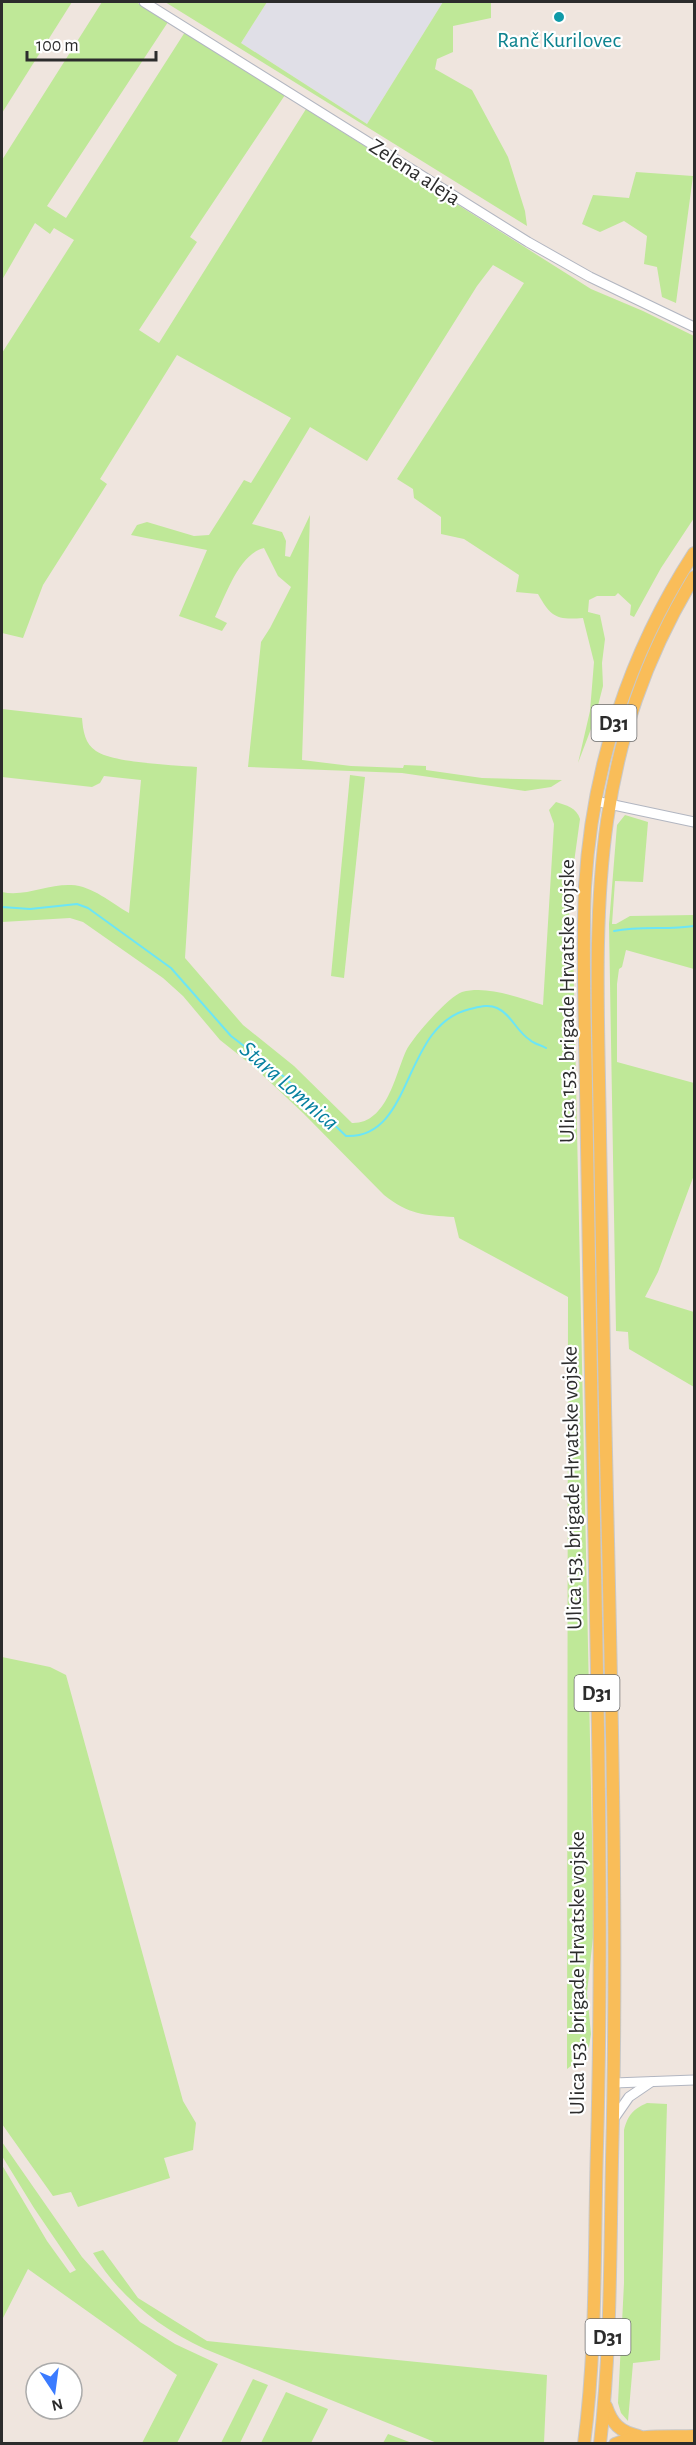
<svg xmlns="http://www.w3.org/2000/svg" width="696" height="2445" font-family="'Alegreya Sans',sans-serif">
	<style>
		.industrial { fill: #e0dfe7 }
		.green { fill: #bfe898 }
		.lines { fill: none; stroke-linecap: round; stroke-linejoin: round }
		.stream { stroke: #6ce5f6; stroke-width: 2 }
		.minor-casing { stroke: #b2b6c1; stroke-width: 11 }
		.major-casing { stroke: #c8c8c8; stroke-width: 14 }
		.minor { stroke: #fff; stroke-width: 9 }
		.major { stroke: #f9bd59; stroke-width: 12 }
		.culture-dot { fill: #0f9aa8; stroke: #fff; stroke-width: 2 }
		.labels { text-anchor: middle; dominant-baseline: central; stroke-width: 4.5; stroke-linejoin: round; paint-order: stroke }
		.shield { fill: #fff; stroke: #6b6b6b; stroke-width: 1.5 }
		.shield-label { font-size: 21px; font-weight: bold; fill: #2c2c2c }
		.culture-label { font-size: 22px; fill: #0d838f; stroke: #fff }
		.street-label { font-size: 22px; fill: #2c2c2c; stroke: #fff }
		.water-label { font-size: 24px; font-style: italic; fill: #0781a0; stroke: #fff }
	</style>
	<rect width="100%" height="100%" fill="#efe5de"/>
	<path class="industrial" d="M267 2H443L367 124 241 43Z"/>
	<g class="green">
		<path d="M2 2H72L2 113Z"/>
		<path d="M102 2H136L168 22 47 206 66 218 185 32 285 95 190 237 197 242 139 330 159 343 306 109 591 289 643 311 694 336V518L661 568 634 617 630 615 631 605 618 593 615 596H597L589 600 588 612 600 615 605 639 602 663 603 686 594 721 578 763 590 711 594 662 583 618C556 620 551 617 538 594L516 592 519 575 464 539 441 534V517L414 498 413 489 397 479 524 283 493 265 477 286 367 461 310 427 252 524 282 532 286 541 285 556 290 557 310 515 302 760 351 766 403 768 404 765 426 766V770L482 778 562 780 551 787 525 791 402 773 248 767 261 642 270 628 291 587 278 576 264 548C239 554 226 595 215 617L227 623 222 631 179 616 207 550 131 535 137 525 147 522 194 536 209 535 244 480 251 483 291 418 177 355 100 479 107 484 43 585 23 638 2 633V353L74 240 54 228 50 234 35 223 2 280V160Z"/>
		<path d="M165 2H267L241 43 367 124 443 2H491V18L453 26V52L437 59 435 69 472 90 508 157 525 211 527 226Z"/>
		<path d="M636 172 693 176 676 303 662 297 657 267 644 264 647 236 624 221 600 232 582 224 593 195 629 198Z"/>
		<path d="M2 709 82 718C83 731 85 744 96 751 113 763 174 765 197 767L185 958 243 1025 294 1066 352 1123C387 1124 395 1075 406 1051 412 1038 449 996 462 992 488 985 519 998 543 1005L554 824 549 810 556 802C566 805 577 808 580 819L568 906 573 942 594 1928 587 1993 591 2034 589 2047 581 2058 567 2069 568 1297 459 1238 454 1217C424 1215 409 1215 384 1195L303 1113 254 1067 220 1040 183 996 163 978 83 922 70 918 2 922V892C25 897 48 884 71 885 93 886 111 903 129 913L141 780 104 776 100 783 92 787 2 777Z"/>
		<path d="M350 775 365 777 344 978 331 976Z"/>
		<path d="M625 815 648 822 643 882 615 881 612 924H616L630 916 694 915V969L626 950 622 967 619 969 617 984V1062L694 1083V1175L658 1272 645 1297 694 1312V1387L629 1349 628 1332 616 1331 609 924 617 825Z"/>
		<path d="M2 1657 50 1667 66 1675 183 2101 196 2123 193 2150 164 2158 170 2178 78 2207 71 2192 53 2196 2 2124Z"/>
		<path d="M647 2103 667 2104 660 2360 633 2363 628 2421 621 2413 618 2403 624 2283V2130C628 2115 633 2109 647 2103Z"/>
		<path d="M2 2142 82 2257 140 2322 175 2344 218 2364 177 2443H142L177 2375 28 2269 2 2320V2165L47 2241 70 2273 76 2270 34 2208 2 2156Z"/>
		<path d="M103 2250 138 2298 207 2341 547 2375 544 2443H437L205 2349C160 2328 119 2297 93 2253Z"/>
		<path d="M253 2379 268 2385 240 2443H221Z"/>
		<path d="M286 2392 328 2409 311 2443H261Z"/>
		<path d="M388 2434 412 2443H383Z"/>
	</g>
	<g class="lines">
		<g class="stream">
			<path d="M2 907 30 909 77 904 88 908 171 968 231 1036 283 1076 346 1136C415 1139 401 1025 470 1009 479 1007 488 1004 497 1008 511 1014 517 1032 530 1040 534 1044 541 1045 546 1048"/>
			<path d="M614 931C641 926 668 930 694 926"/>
		</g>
		<defs>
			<g id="minor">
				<path d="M144 2 528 242 590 277 694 327"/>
				<path d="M595 801 694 822"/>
				<path d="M614 2083 694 2080"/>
				<path d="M613 2120 629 2097 651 2082"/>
			</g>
			<g id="major">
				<path d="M606 2406C612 2424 620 2432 639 2436"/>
				<path d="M584 2444C597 2345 594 2245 597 2146 604 1890 596 1633 591 1377 589 1281 587 1185 586 1089 585 1021 582 954 585 887 592 767 629 653 694 553"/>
				<path d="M600 2444C611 2350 610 2254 612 2160 619 1892 609 1623 604 1355 602 1263 601 1172 599 1080 595 891 593 745 694 577"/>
				<path d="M615 2444C639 2434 669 2437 694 2436"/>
			</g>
		</defs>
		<use href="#minor" class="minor-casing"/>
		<use href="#major" class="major-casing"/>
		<use href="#minor" class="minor"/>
		<use href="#major" class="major"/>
	</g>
	<circle class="culture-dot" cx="559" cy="17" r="6"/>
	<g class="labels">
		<g class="shield">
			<rect x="591.5" y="705" width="45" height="36" rx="4.5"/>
			<rect x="574.5" y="1675" width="45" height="36" rx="4.5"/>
			<rect x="585.5" y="2319" width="45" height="36" rx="4.5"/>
		</g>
		<g class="shield-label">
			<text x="614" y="723">D31</text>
			<text x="597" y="1693">D31</text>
			<text x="608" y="2337">D31</text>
		</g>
		<g class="culture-label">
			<text x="559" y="40">Ranč Kurilovec</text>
		</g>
		<g class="street-label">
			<text transform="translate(415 172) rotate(33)">Zelena aleja</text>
			<text transform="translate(567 1001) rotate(-90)">Ulica 153. brigade Hrvatske vojske</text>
			<text transform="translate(572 1488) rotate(-91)">Ulica 153. brigade Hrvatske vojske</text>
			<text transform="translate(577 1973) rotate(-90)">Ulica 153. brigade Hrvatske vojske</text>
		</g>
		<g class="water-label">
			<text transform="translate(289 1086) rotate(41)">Stara Lomnica</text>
		</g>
	</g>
	<rect width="696" height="2445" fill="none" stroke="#2c2c2c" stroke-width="6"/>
	<g transform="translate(54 2391) rotate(167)"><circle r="28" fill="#ffffff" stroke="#ababab" stroke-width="1.5"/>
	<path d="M0-4.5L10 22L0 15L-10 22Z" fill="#3b7bff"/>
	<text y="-9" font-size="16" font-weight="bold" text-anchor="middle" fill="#2c2c2c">N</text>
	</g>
	<path d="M27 51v9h129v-9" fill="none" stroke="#2c2c2c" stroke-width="3"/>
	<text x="36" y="51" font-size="18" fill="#2c2c2c" stroke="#ffffff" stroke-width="4.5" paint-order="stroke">100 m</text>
</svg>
